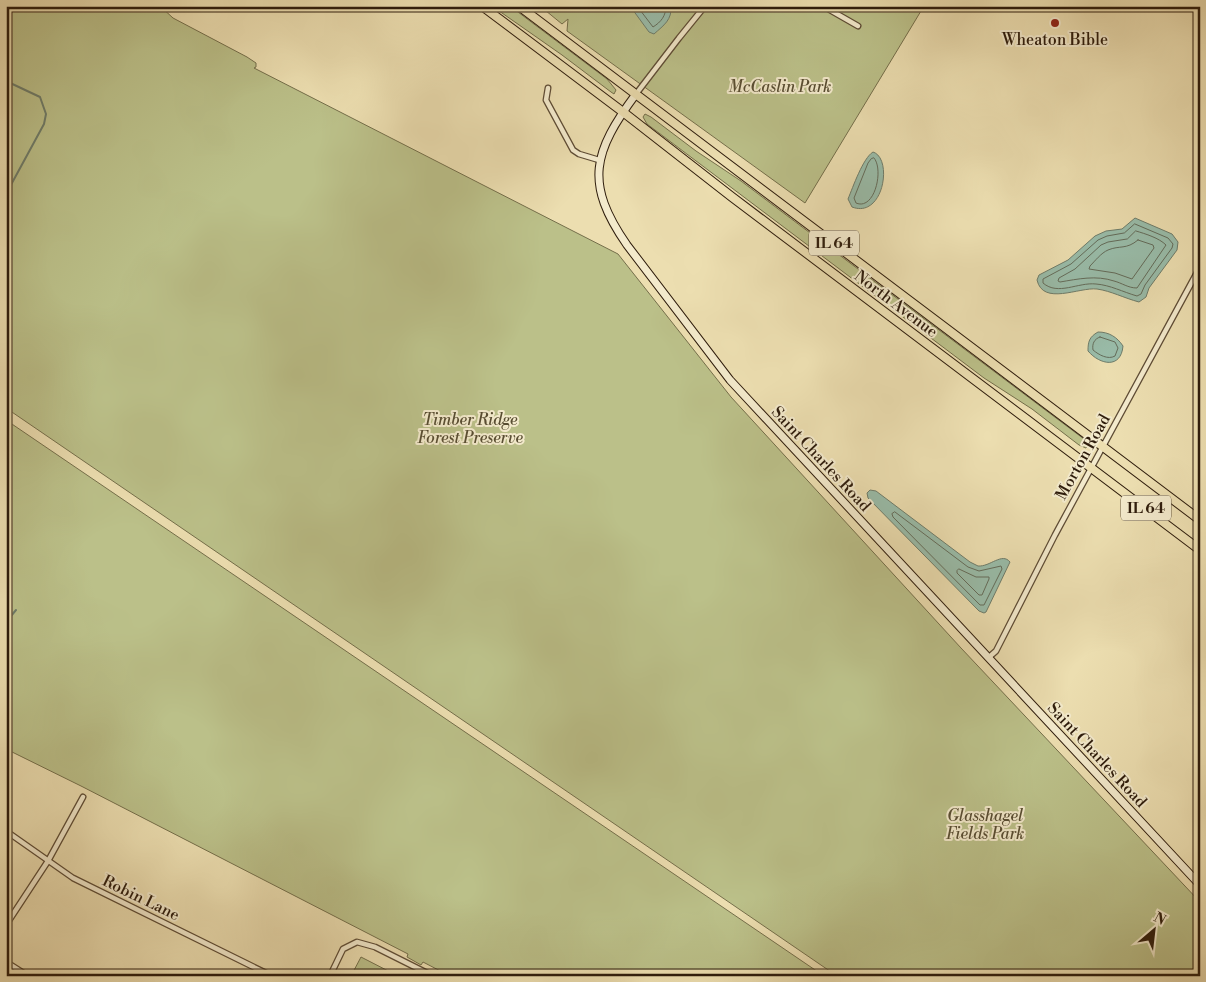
<svg xmlns="http://www.w3.org/2000/svg" width="1206" height="982" font-family="'Libre Bodoni',serif">
	<style>
		.green { fill: #bbc089; stroke: #746e4a }
		.water { fill: #99bca9; stroke: #6e7c6a }
		.lines { fill: none; stroke-linecap: round; stroke-linejoin: round }
		.shore { stroke: #646c5a; stroke-width: 1 }
		.stream { stroke: #6e7c6a; stroke-width: 2 }
		.street-casing { stroke: #5e4c35; stroke-width: 7 }
		.secondary-casing { stroke: #2e1c0c; stroke-width: 9 }
		.primary-casing { stroke: #2e1c0c; stroke-width: 10 }
		.street { stroke: #f3eacc; stroke-width: 4.5 }
		.secondary { stroke: #f3eacc; stroke-width: 7 }
		.primary { stroke: #ecdeb0; stroke-width: 8 }
		.poi-dot { fill: #8f2418; stroke: #f3eacc; stroke-width: 2 }
		.labels { text-anchor: middle; dominant-baseline: central; stroke-width: 4; stroke-linejoin: round; paint-order: stroke }
		.shield { fill: #f3eacc; stroke: #695a46; stroke-width: 1 }
		.shield-label { font-size: 15px; font-weight: bold; fill: #2e1c0c }
		.poi-label { font-size: 16px; fill: #2e1c0c; stroke: #f3eacc }
		.park-label { font-size: 16px; font-style: italic; fill: #584d32; stroke: #f3eacc }
		.street-label { font-size: 16px; fill: #2e1c0c; stroke: #f3eacc }
	</style>
	<rect width="100%" height="100%" fill="#ecdeb0"/>
	<filter id="stains"><feTurbulence type="fractalNoise" baseFrequency=".004" numOctaves="4"/><feColorMatrix values="0 0 0 0 .2 0 0 0 0 .09 0 0 0 0 .02 0 0 0 .5 -.17"/></filter>
	<radialGradient id="worn" r=".72"><stop offset=".6" stop-color="#630" stop-opacity="0"/><stop offset="1" stop-color="#630" stop-opacity=".3"/></radialGradient>
	<g class="green">
		<path d="M6 6H160L173 18 247 57 256 63V67L254 68 618 254 731 397 961 648 1200 902V976H837L6 408Z"/>
		<path d="M492 6H510L607 79 616 90 614 94 611 92 562 55Z"/>
		<path d="M540 6H924L805 203 567 31 568 19 562 24Z"/>
		<path d="M645 114 651 117 696 151 741 181 1084 439 1089 445 1086 448 1079 445 1032 409 984 378 647 124 643 117Z"/>
		<path d="M6 420 824 976H450L423 962 421 965 407 957 408 954 81 786 6 749Z"/>
		<path d="M361 957 398 976H351Z"/>
	</g>
	<g class="water">
		<path d="M630 6H671C672 20 664 25 654 34L649 32Z"/>
		<path d="M873 152C893 158 884 219 852 207L848 199C853 187 863 158 873 152Z"/>
		<path d="M1135 218 1172 234 1178 242 1177 250 1149 288 1146 297 1139 302C1124 298 1111 291 1097 289 1079 287 1043 306 1037 280L1039 275 1068 260 1095 236 1106 231 1122 229Z"/>
		<path d="M1098 332C1109 332 1117 337 1123 346 1121 369 1100 365 1088 351 1088 342 1089 337 1098 332Z"/>
		<path d="M870 490 876 491 970 562C973 563 975 565 978 566 990 567 1002 552 1010 562L986 612 984 613 979 611 868 498 867 493Z"/>
	</g>
	<g class="lines">
		<g class="shore">
			<path d="M637 6 653 27C661 22 666 16 666 6"/>
			<path d="M874 158C884 169 875 211 856 203L854 198 868 163 871 159Z"/>
			<path d="M1135 224 1168 238 1173 244 1172 248 1145 285 1141 294 1137 296C1123 292 1110 285 1096 284 1078 282 1058 296 1043 283V279L1071 264 1098 240 1107 236 1124 233Z"/>
			<path d="M1136 231C1146 234 1159 238 1166 245L1137 288C1128 288 1122 283 1114 281 1096 275 1078 279 1060 282L1058 281 1059 278 1075 269 1101 245 1108 242 1127 239Z"/>
			<path d="M1138 240 1153 245 1154 248 1132 279 1115 273 1089 269 1090 266C1095 261 1101 253 1108 250 1120 245 1126 250 1138 240Z"/>
			<path d="M1100 337 1115 342 1118 348 1115 356C1108 360 1099 355 1093 350 1092 344 1094 339 1100 337Z"/>
			<path d="M895 512 968 567 979 571 1001 566 1002 569 984 605H980L893 517 892 514Z"/>
			<path d="M959 569 976 577H989V579L982 595H979L957 573V571Z"/>
		</g>
		<g class="stream">
			<path d="M6 81 40 97 46 114 44 124 6 194"/>
			<path d="M6 618 11 616 16 610"/>
		</g>
		<defs>
			<g id="street">
				<path d="M823 6 858 26"/>
				<path d="M548 88 546 100 573 150 579 154 599 160"/>
				<path d="M636 94 679 38 705 6"/>
				<path d="M988 658 996 651 1055 535 1200 267"/>
				<path d="M6 831 73 878 272 976"/>
				<path d="M6 925 48 861 83 797"/>
				<path d="M6 962 28 976"/>
				<path d="M330 976 343 949 357 942 375 947 433 976"/>
			</g>
			<path id="secondary" d="M636 94C593 152 584 183 627 245L730 380 1200 885"/>
			<g id="primary">
				<path d="M482 6 623 112 732 197 1200 550"/>
				<path d="M519 6 1200 520"/>
			</g>
		</defs>
		<use href="#street" class="street-casing"/>
		<use href="#secondary" class="secondary-casing"/>
		<use href="#primary" class="primary-casing"/>
		<use href="#street" class="street"/>
		<use href="#secondary" class="secondary"/>
		<use href="#primary" class="primary"/>
	</g>
	<circle class="poi-dot" cx="1055" cy="23" r="5"/>
	<g class="labels">
		<g class="shield">
			<rect x="809" y="230.5" width="50" height="25" rx="4"/>
			<rect x="1121" y="495.5" width="50" height="25" rx="4"/>
		</g>
		<g class="shield-label">
			<text x="834" y="243">IL 64</text>
			<text x="1146" y="508">IL 64</text>
		</g>
		<g class="poi-label">
			<text x="1055" y="40">Wheaton Bible</text>
		</g>
		<g class="park-label">
			<text x="780" y="87">McCaslin Park</text>
			<text x="470" y="420">Timber Ridge<tspan x="470" dy="18">Forest Preserve</tspan></text>
			<text x="985" y="816">Glasshagel<tspan x="985" dy="18">Fields Park</tspan></text>
		</g>
		<g class="street-label">
			<text transform="translate(896 304) rotate(37)">North Avenue</text>
			<text transform="translate(1083 457) rotate(-61)">Morton Road</text>
			<text transform="translate(821 459) rotate(47)">Saint Charles Road</text>
			<text transform="translate(1097 755) rotate(47)">Saint Charles Road</text>
			<text transform="translate(141 898) rotate(26)">Robin Lane</text>
		</g>
	</g>
	<rect width="1206" height="982" fill="none" stroke="#ecdeb0" stroke-width="25"/>
	<rect x="8" y="8" width="1191" height="967" fill="none" stroke="#2e1c0c" stroke-width="2.5"/>
	<rect x="12" y="12" width="1181" height="957" fill="none" stroke="#2e1c0c"/>
	<g transform="translate(1154 930) rotate(28)" stroke="#f3eacc" stroke-width="4" paint-order="stroke">
	<path d="M0-4L9 19L0 12L-9 19Z" fill="#2e1c0c"/>
	<text y="-8" font-size="14" font-weight="bold" text-anchor="middle" fill="#2e1c0c">N</text>
	</g>
	<rect width="100%" height="100%" filter="url(#stains)"/>
	<rect width="100%" height="100%" fill="url(#worn)"/>
</svg>
